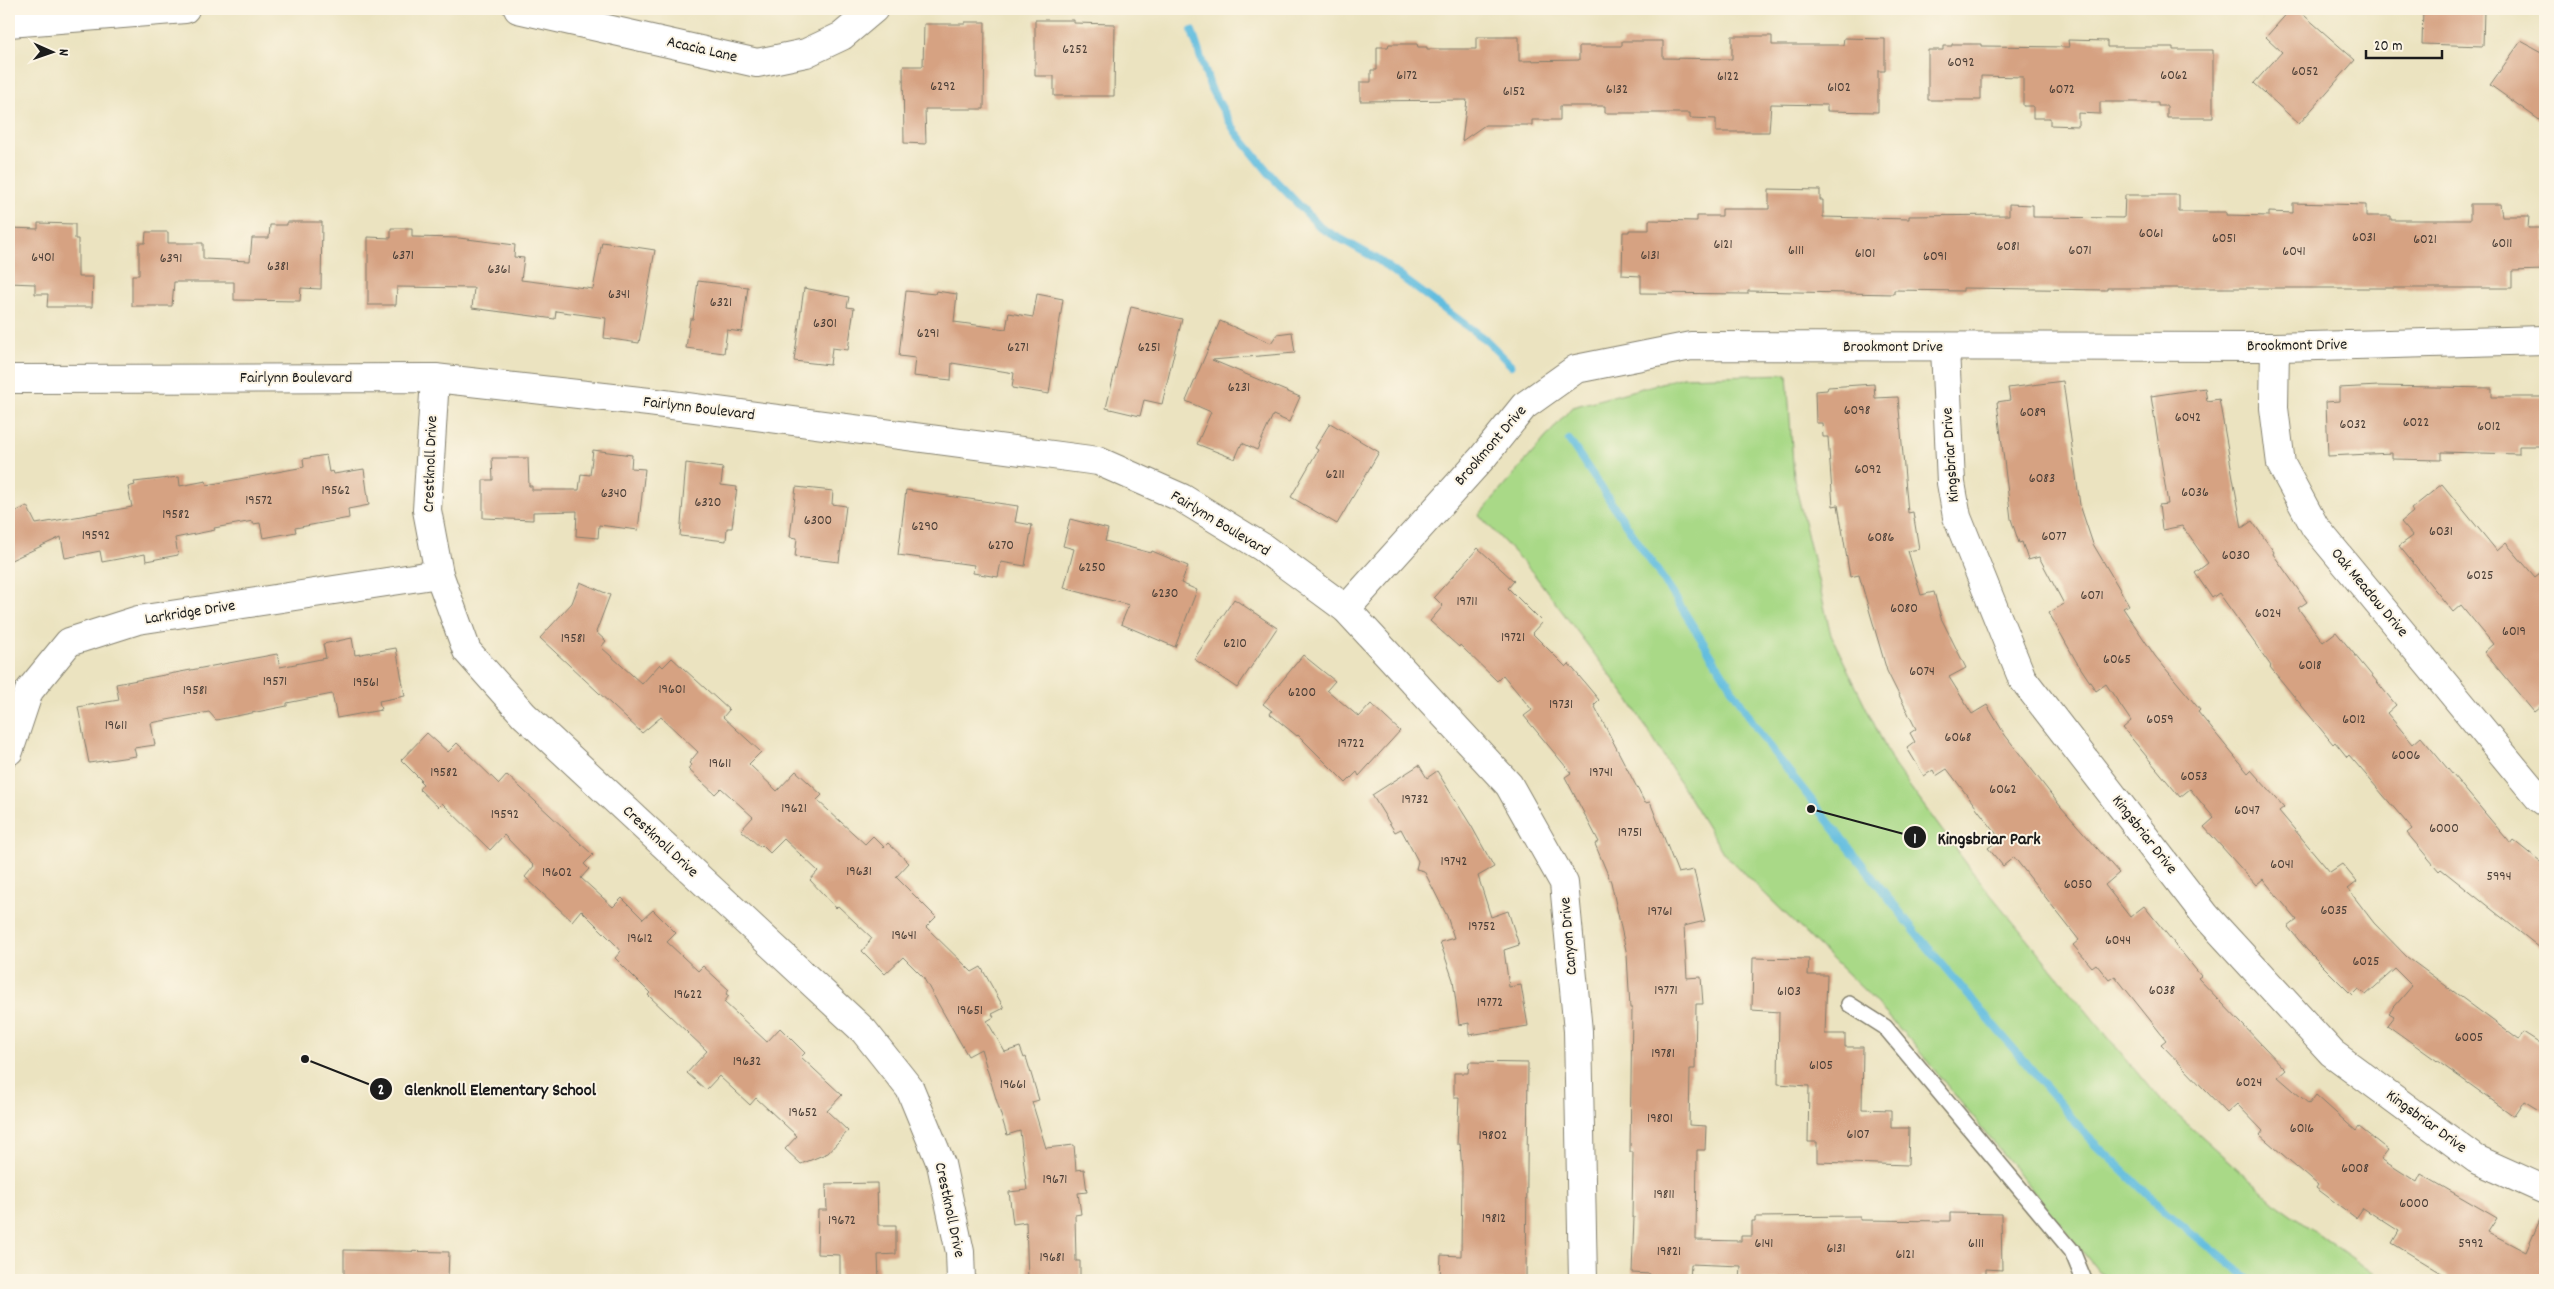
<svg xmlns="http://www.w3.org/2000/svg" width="2554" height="1289" font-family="Dekko,sans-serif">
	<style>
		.green { fill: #a9d987; stroke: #627a52 }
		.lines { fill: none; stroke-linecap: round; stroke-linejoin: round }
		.stream { stroke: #62bddf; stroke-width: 8 }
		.building { fill: #d6a282 }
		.service-casing { stroke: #84806e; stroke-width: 18 }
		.minor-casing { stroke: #84806e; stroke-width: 30 }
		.tertiary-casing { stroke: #84806e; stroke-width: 30 }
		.service { stroke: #fff; stroke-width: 15 }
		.minor { stroke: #fff; stroke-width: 28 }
		.tertiary { stroke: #fff; stroke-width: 28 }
		.labels { text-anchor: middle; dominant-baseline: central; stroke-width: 4; stroke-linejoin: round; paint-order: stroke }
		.number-label { font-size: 14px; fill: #4a3e36 }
		.street-label { font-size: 16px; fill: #1c1c1c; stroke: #fcf5e5 }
		.leader { fill: none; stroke: #1c1c1c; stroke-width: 2 }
		.callout-dot { fill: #1c1c1c; stroke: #fcf5e5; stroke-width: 2 }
		.mark-label { font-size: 15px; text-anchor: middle; font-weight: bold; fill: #fff }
		.callout-label { font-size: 18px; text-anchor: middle; font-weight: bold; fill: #1c1c1c; stroke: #fcf5e5; stroke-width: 4; stroke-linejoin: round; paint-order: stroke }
	</style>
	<rect width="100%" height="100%" fill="#fcf5e5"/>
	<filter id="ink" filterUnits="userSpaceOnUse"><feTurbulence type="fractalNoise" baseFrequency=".02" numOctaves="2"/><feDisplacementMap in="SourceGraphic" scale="10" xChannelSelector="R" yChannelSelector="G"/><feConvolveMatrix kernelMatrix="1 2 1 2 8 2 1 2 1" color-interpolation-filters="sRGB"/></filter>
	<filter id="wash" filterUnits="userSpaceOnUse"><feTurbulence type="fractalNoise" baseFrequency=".0096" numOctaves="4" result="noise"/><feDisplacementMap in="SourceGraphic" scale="20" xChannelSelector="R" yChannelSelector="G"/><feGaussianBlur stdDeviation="1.12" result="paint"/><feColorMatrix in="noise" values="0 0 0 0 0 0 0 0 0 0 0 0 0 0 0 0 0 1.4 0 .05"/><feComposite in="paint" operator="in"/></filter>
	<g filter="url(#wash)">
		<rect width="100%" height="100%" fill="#ebe3c0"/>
		<path class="green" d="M1787 374 1794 479 1831 635 1894 765 1977 878 2158 1098 2278 1205 2383 1280H2114L2099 1272 1910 1040 1867 993 1724 854 1629 700 1533 573 1479 515 1572 407 1683 377Z"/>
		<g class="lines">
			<g class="stream">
				<path d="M1192 31 1211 89 1235 131 1274 179 1321 228 1377 259 1487 341 1511 365"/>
				<path d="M1569 440 1673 594 1764 740 1925 944 2088 1137 2167 1213 2250 1280"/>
			</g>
		</g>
		<g id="blocks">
			<g class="building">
				<path d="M2291 9H2297L2355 60 2299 124 2254 83 2282 52 2266 37Z"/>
				<path d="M2423 9H2484L2483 46 2422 44Z"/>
				<path d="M1035 20H1074V23L1115 24 1114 96H1054V76H1035Z"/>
				<path d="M965 22H985L984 109H925L926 144 904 143 903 66H923L924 24H965Z"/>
				<path d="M1732 36H1772V45H1843L1844 38 1885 39V71H1878V112L1827 111V105L1771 104 1769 132H1716V119L1690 118V113H1605V106H1560V120H1532V125H1485L1462 141 1467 100 1360 101V82H1371V70H1377V47H1388L1389 44H1417L1418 47H1427V49H1476V37H1519V61L1579 60V46H1622V41H1663V58L1732 59Z"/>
				<path d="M2068 40 2107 41V47H2173V50H2213V118H2167V106H2158V102H2100V114L2078 113V126L2050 125V118H2033V106H2023V77L1981 76V100H1928V50H1943V46H1952V44H1981V46L2069 47Z"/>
				<path d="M2521 41 2545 54V124L2490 85Z"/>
				<path d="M1769 189 1820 190V200H1823V217L1909 219V216L2009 215V204L2033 205V217L2124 218 2125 195H2179V212H2226V215L2269 216V212L2293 213V203L2366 205V216H2391V220H2470V204H2500L2502 216H2529L2528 228H2545V270L2512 271V288H2107V290L1963 288V291L1894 290V294L1748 291V294L1641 293V276L1622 275 1623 232H1629V230H1649V220L1697 221V216H1722V209H1769Z"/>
				<path d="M287 222H322L321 289 301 288 300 301 234 300V282H174L172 306H132V275H139V243H145L146 232H168V243H203V259L250 261 252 238H269L270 225H287Z"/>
				<path d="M38 223 75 224V239H78V277H93L92 307H47L48 294H35V284L9 283V228L38 229Z"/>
				<path d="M391 228H412V237L459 238 515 245 514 257 524 258 521 280 593 289 602 242 655 250 639 343 604 338 606 318 556 311 555 319 472 308 474 288 397 287 396 305H368V237L391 238Z"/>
				<path d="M698 281 748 287 742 332 727 330 724 353 686 348 690 319H693Z"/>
				<path d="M804 288 849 297 847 307 854 308 848 350 832 348 830 365 794 361Z"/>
				<path d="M906 291 935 294 936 291 957 294 954 322 1006 329 1009 313 1033 317 1037 294 1063 299 1049 394 1012 388 1014 373 952 363 951 380 913 376 915 358 899 356Z"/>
				<path d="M1131 307 1182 319 1162 404 1144 400 1140 416 1106 408Z"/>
				<path d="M1220 321 1271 343 1277 334 1292 332 1295 353 1212 360 1300 397 1289 422 1273 415 1257 450 1242 443 1235 459 1197 444 1211 412 1186 401Z"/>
				<path d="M2063 381 2080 505 2093 544 2129 605 2123 608 2155 656 2200 710 2198 712 2248 773 2251 770 2284 807 2279 811 2330 872 2342 864 2357 882 2348 889 2374 923 2407 957 2519 1040 2523 1033 2545 1047V1114L2524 1101 2514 1116 2387 1025 2394 1016 2389 1013 2412 986 2395 969 2366 995 2358 989 2352 995 2307 950 2288 927 2297 920 2263 879 2256 885 2204 827 2214 818 2190 789 2180 797 2123 728 2131 721 2106 684 2096 691 2076 661 2049 613 2064 604 2039 557 2028 560 2022 542 2019 543 2011 519 1997 402 2010 400 2008 388Z"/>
				<path d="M1874 384 1875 398 1898 397 1908 513 1913 512 1919 549 1908 551 1921 595 1934 592 1941 618 1966 668 1949 677 1972 714 1987 705 2005 735 2061 807 2119 873 2105 885 2130 917 2144 906 2201 976 2198 978 2286 1070 2278 1077 2309 1104 2316 1095 2356 1131 2359 1127 2388 1150 2381 1159 2417 1182 2421 1174 2497 1218 2488 1232 2526 1252 2545 1208V1280H2453L2392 1243 2399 1231 2363 1208 2356 1218 2316 1188 2318 1185 2260 1135 2263 1131 2237 1104 2227 1113 2161 1044 2166 1040 2115 976 2109 980 2096 964 2092 967 2073 945 2079 940 2014 857 2003 866 1988 848 1999 840 1998 836 1947 769 1936 776 1933 770 1924 776 1907 748 1915 742 1910 733 1916 729 1887 671 1859 575 1850 577 1838 505 1833 506 1828 437H1823L1822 423H1816L1815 391 1827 390 1828 387Z"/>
				<path d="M2379 386 2492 388V397H2545V446H2519V454L2441 452V460L2392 459V453L2328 456 2326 402 2339 401V388Z"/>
				<path d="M2205 388 2207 401 2219 399 2242 528 2252 521 2274 552 2273 554 2307 602 2298 608 2323 642 2336 632 2396 705 2387 713 2413 744 2421 737 2511 844 2514 840 2545 865V952L2441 869 2439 871 2407 833 2412 829 2349 755 2347 757 2335 742 2333 744 2270 667 2271 666 2219 593 2212 598 2195 573 2208 563 2182 526 2162 530 2159 505 2168 504 2151 396Z"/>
				<path d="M1330 423 1379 452 1337 524 1291 497 1318 450 1315 448Z"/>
				<path d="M593 450 632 455 631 468 645 469 638 530 599 525 598 538 576 536 577 511 533 512V520L483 518V480H493L492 458H528L529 486H532V490H579L581 474 590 475Z"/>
				<path d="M326 455 329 472 333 471 334 474 364 469 369 505 348 509 349 518 295 528 296 532 263 538 260 523 253 524V521L214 528 215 530 175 538 178 555 146 561 145 554 102 562 100 551 65 558 61 537 9 561V515L27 506 36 524 132 507 128 487 135 485 134 482 179 477 180 486 206 481 207 485 304 467 303 459Z"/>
				<path d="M686 463 723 468 721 485 737 487 732 528H727L726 541 680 536Z"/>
				<path d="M2442 484 2497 551 2506 543 2535 577 2545 569V703L2534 712 2484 652 2493 644 2461 605 2453 612 2399 546 2413 536 2401 522 2413 512 2411 509Z"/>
				<path d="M796 487 833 491 832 504 846 506 839 562 795 557 797 538 790 537Z"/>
				<path d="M906 490 1018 506 1015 522 1032 525 1025 566 1001 562 998 577 973 573 974 565 898 555Z"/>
				<path d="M1070 519 1108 529 1105 541 1151 553 1152 551 1188 566 1181 583 1197 590 1175 647 1121 624 1129 605 1064 588 1074 549 1063 546Z"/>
				<path d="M1478 548 1514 581 1508 588 1542 622 1532 633 1566 667 1569 664 1599 700 1594 705 1645 803 1650 802 1678 873 1694 870 1705 921 1684 926 1687 978 1701 977 1703 1004H1696L1695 1069H1690L1689 1125 1706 1126 1705 1150H1697L1696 1240 1741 1241V1236H1752V1221H1755V1217L1860 1216V1220L1950 1221V1213L2001 1214 2002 1270 1986 1269V1280H1740L1741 1266 1691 1264 1690 1280H1650V1274L1632 1273 1634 1217H1632L1633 1152H1630L1632 1008H1630L1627 955 1611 882 1595 844 1599 842 1565 777 1571 773 1524 716 1532 710 1503 675 1497 681 1460 645 1459 647 1430 621 1443 606 1434 597Z"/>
				<path d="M580 582 610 595 596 632 606 641 601 647 642 684 660 664 663 667 672 658 729 710 723 717 761 752 749 764 777 791 796 771 822 795 817 800 865 844 873 836 884 847 888 843 909 863 896 877 936 917 926 927 972 972 981 967 1004 1008 992 1014 994 1017 987 1021 1005 1052 1020 1047 1024 1058 1026 1057 1039 1100 1032 1102 1046 1148 1074 1145 1076 1170 1084 1169 1087 1192 1078 1193 1081 1214 1075 1215 1076 1261H1080V1280H1028L1026 1222 1013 1224 1009 1192 1027 1190 1020 1131 1007 1135 981 1049 968 1056 923 977 903 957 885 974 862 951 872 938 838 906 836 908 810 880 818 871 784 839 770 853 762 845 760 847 741 830 753 817 721 788 715 794 688 769 691 765 689 763 698 752 661 717 642 733 540 638 572 603Z"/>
				<path d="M1234 599 1277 628 1237 688 1194 659Z"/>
				<path d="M352 638 355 655 396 648 405 696 379 701 381 710 337 718 332 694 287 703V706L216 720 209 712 151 723 155 745 134 748 136 756 89 763 78 707 119 700 116 684 277 654 280 667 326 658 323 644Z"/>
				<path d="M1303 655 1335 681 1327 690 1359 717 1371 704 1400 731 1359 776 1357 772 1346 783 1298 735 1297 736 1270 714 1272 711 1263 704Z"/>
				<path d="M427 733 448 752 457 743 499 784 507 775 593 855 584 864 589 869 581 878 613 907 622 898 643 919 653 910 676 933 667 942 698 971 703 966 729 990 726 994 729 996 724 1002 767 1042 780 1028 805 1053 801 1057 842 1095 827 1111 848 1131 828 1153 801 1164 785 1149 797 1136 756 1098 750 1105 719 1076 706 1090 687 1073 707 1051 648 995 650 993 615 958 621 951 617 946 581 910 572 921 525 877 534 866 504 835 490 850 442 803 438 807 419 789 423 784 420 781 421 780 401 760Z"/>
				<path d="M1419 765 1427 778 1437 771 1472 827 1494 867 1478 876 1491 917 1508 911 1519 945 1504 950 1509 987 1521 985 1528 1026 1469 1035V1023L1459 1025 1453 980 1440 942 1454 938 1447 916 1424 871 1416 869 1418 861 1401 829 1395 832 1372 795Z"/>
				<path d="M1753 958 1809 959 1808 975H1827L1825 1034H1845V1047H1863L1862 1109 1891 1110V1128H1909L1908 1165 1817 1162V1142H1808L1809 1086 1778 1084 1779 1012 1752 1010Z"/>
				<path d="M1469 1062 1528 1063 1526 1280H1440L1441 1255 1461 1256 1462 1170 1460 1144H1457L1459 1097H1454V1073H1468Z"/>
				<path d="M877 1183 878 1225H896V1254L878 1255 879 1280H840V1255L817 1254 818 1210H827L826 1184Z"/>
				<path d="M344 1250 449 1252 448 1280H344Z"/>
			</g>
		</g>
	</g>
	<g filter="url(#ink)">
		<use href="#blocks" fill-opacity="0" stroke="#84806e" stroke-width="1"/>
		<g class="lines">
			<defs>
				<path id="service" d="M1849 1004 1885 1027 2072 1251 2084 1280"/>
				<g id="minor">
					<path d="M518 9 757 63 806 53 842 36 874 9"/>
					<path d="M9 23 185 9"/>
					<path d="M2275 347 2274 408 2281 464 2315 527 2538 797 2545 802"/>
					<path d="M1945 348 1951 483 1957 517 2022 678 2206 916 2332 1053 2476 1159 2545 1190"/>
					<path d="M435 378 427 510 439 574 467 651 524 715 864 1031 910 1089 941 1164 960 1252 961 1280"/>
					<path d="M1346 609 1483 457 1524 406 1576 369 1691 346 2275 347 2545 340"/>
					<path d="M9 751 29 691 69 642 138 620 439 574"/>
				</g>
				<path id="tertiary" d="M9 379 435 378 649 402 1098 461 1182 498 1262 547 1346 609 1509 785 1564 883 1578 1031 1583 1280"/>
			</defs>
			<use href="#service" class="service-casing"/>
			<use href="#minor" class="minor-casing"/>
			<use href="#tertiary" class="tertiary-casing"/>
			<use href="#service" class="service"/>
			<use href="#minor" class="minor"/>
			<use href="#tertiary" class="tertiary"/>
		</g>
	</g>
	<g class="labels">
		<g class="number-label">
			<text x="1075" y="50">6252</text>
			<text x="1961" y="63">6092</text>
			<text x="2305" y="72">6052</text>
			<text x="1407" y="76">6172</text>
			<text x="2174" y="76">6062</text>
			<text x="1728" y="77">6122</text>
			<text x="943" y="87">6292</text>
			<text x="1839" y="88">6102</text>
			<text x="1617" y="90">6132</text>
			<text x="2062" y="90">6072</text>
			<text x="1514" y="92">6152</text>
			<text x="2151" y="234">6061</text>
			<text x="2364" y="238">6031</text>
			<text x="2224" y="239">6051</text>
			<text x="2425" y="240">6021</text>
			<text x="2502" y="244">6011</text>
			<text x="1723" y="245">6121</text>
			<text x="2008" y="247">6081</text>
			<text x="1796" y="251">6111</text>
			<text x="2080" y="251">6071</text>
			<text x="2294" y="252">6041</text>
			<text x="1865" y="254">6101</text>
			<text x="403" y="256">6371</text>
			<text x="1650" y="256">6131</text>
			<text x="1935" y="257">6091</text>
			<text x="43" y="258">6401</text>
			<text x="171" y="259">6391</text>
			<text x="278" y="267">6381</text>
			<text x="499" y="270">6361</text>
			<text x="619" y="295">6341</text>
			<text x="721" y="303">6321</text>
			<text x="825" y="324">6301</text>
			<text x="928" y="334">6291</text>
			<text x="1018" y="348">6271</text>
			<text x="1149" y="348">6251</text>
			<text x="1239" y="388">6231</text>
			<text x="1857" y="411">6098</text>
			<text x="2033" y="413">6089</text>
			<text x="2188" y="418">6042</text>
			<text x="2416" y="423">6022</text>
			<text x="2353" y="425">6032</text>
			<text x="2489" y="427">6012</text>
			<text x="1868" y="470">6092</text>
			<text x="1335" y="475">6211</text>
			<text x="2042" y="479">6083</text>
			<text x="336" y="491">19562</text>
			<text x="2195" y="493">6036</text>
			<text x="614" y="494">6340</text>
			<text x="259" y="501">19572</text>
			<text x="708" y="503">6320</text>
			<text x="176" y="515">19582</text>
			<text x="818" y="521">6300</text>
			<text x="925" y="527">6290</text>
			<text x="2441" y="532">6031</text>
			<text x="96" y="536">19592</text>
			<text x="2054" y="537">6077</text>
			<text x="1881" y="538">6086</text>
			<text x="1001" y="546">6270</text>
			<text x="2236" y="556">6030</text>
			<text x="1092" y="568">6250</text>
			<text x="2480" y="576">6025</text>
			<text x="1165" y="594">6230</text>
			<text x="2092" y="596">6071</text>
			<text x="1467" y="602">19711</text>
			<text x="1904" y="609">6080</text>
			<text x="2268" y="614">6024</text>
			<text x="2514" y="632">6019</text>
			<text x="1513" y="638">19721</text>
			<text x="573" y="639">19581</text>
			<text x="1235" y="644">6210</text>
			<text x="2117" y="660">6065</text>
			<text x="2310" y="666">6018</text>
			<text x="1922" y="672">6074</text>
			<text x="275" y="682">19571</text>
			<text x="366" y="683">19561</text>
			<text x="672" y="690">19601</text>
			<text x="195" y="691">19581</text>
			<text x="1302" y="693">6200</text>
			<text x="1561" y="705">19731</text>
			<text x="2160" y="720">6059</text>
			<text x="2354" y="720">6012</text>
			<text x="116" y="726">19611</text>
			<text x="1958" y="738">6068</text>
			<text x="1351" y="744">19722</text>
			<text x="2406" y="756">6006</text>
			<text x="720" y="764">19611</text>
			<text x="444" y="773">19582</text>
			<text x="1601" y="773">19741</text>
			<text x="2194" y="777">6053</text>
			<text x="2003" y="790">6062</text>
			<text x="1415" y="800">19732</text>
			<text x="794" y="809">19621</text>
			<text x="2247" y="811">6047</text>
			<text x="505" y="815">19592</text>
			<text x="2444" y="829">6000</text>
			<text x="1630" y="833">19751</text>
			<text x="1454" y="862">19742</text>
			<text x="2282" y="865">6041</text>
			<text x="859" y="872">19631</text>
			<text x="557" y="873">19602</text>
			<text x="2499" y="877">5994</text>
			<text x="2078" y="885">6050</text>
			<text x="2334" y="911">6035</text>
			<text x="1660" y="912">19761</text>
			<text x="1482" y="927">19752</text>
			<text x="904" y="936">19641</text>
			<text x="640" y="939">19612</text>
			<text x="2118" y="941">6044</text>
			<text x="2366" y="962">6025</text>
			<text x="1666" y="991">19771</text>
			<text x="2162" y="991">6038</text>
			<text x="1789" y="992">6103</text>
			<text x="688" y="995">19622</text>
			<text x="1490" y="1003">19772</text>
			<text x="970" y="1011">19651</text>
			<text x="2469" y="1038">6005</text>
			<text x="1663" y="1054">19781</text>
			<text x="747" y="1062">19632</text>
			<text x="1821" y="1066">6105</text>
			<text x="2249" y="1083">6024</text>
			<text x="1013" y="1085">19661</text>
			<text x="803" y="1113">19652</text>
			<text x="1660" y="1119">19801</text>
			<text x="2302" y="1129">6016</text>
			<text x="1858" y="1135">6107</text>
			<text x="1493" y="1136">19802</text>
			<text x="2355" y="1169">6008</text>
			<text x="1055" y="1180">19671</text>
			<text x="1664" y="1195">19811</text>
			<text x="2414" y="1204">6000</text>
			<text x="1494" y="1219">19812</text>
			<text x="842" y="1221">19672</text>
			<text x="1764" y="1244">6141</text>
			<text x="1976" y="1244">6111</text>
			<text x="2471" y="1244">5992</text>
			<text x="1836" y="1249">6131</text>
			<text x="1669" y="1252">19821</text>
			<text x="1905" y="1255">6121</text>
			<text x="1052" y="1258">19681</text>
		</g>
		<g class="street-label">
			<text transform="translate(702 50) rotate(13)">Acacia Lane</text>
			<text transform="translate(2297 346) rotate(-1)">Brookmont Drive</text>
			<text x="1893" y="347">Brookmont Drive</text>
			<text x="296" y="378">Fairlynn Boulevard</text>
			<text transform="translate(699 409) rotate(7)">Fairlynn Boulevard</text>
			<text transform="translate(1491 446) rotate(-49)">Brookmont Drive</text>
			<text transform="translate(1951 455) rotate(-94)">Kingsbriar Drive</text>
			<text transform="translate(431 464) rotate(-88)">Crestknoll Drive</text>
			<text transform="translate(1220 524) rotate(31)">Fairlynn Boulevard</text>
			<text transform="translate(2369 593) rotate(50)">Oak Meadow Drive</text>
			<text transform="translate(190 613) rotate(-9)">Larkridge Drive</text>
			<text transform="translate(2144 835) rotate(52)">Kingsbriar Drive</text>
			<text transform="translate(660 842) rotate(43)">Crestknoll Drive</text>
			<text transform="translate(1569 936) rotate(-95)">Canyon Drive</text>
			<text transform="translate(2426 1122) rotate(36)">Kingsbriar Drive</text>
			<text transform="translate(949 1210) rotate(78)">Crestknoll Drive</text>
		</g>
	</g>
	<path class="leader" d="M1811 809L1915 837M305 1059L381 1089"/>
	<g class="callout-dot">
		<circle cx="1811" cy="809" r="5"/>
		<circle cx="305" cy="1059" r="5"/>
		<circle cx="1915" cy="837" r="12"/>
		<circle cx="381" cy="1089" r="12"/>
	</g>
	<g class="mark-label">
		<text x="1915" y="843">1</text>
		<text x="381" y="1094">2</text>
	</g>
	<g class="callout-label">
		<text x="1989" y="844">Kingsbriar Park</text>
		<text x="500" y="1095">Glenknoll Elementary School</text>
	</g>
	<rect width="2554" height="1289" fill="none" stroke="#fcf5e5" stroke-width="30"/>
	<g transform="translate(52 52) rotate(92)" stroke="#fcf5e5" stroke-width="4" paint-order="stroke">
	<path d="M0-4L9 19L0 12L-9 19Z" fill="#1c1c1c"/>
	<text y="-8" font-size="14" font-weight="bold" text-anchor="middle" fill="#1c1c1c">N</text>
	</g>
	<path d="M2366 50v8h76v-8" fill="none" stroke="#1c1c1c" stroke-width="2.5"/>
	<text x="2374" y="50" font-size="15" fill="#1c1c1c" stroke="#fcf5e5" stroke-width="4" paint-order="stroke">20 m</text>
</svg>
